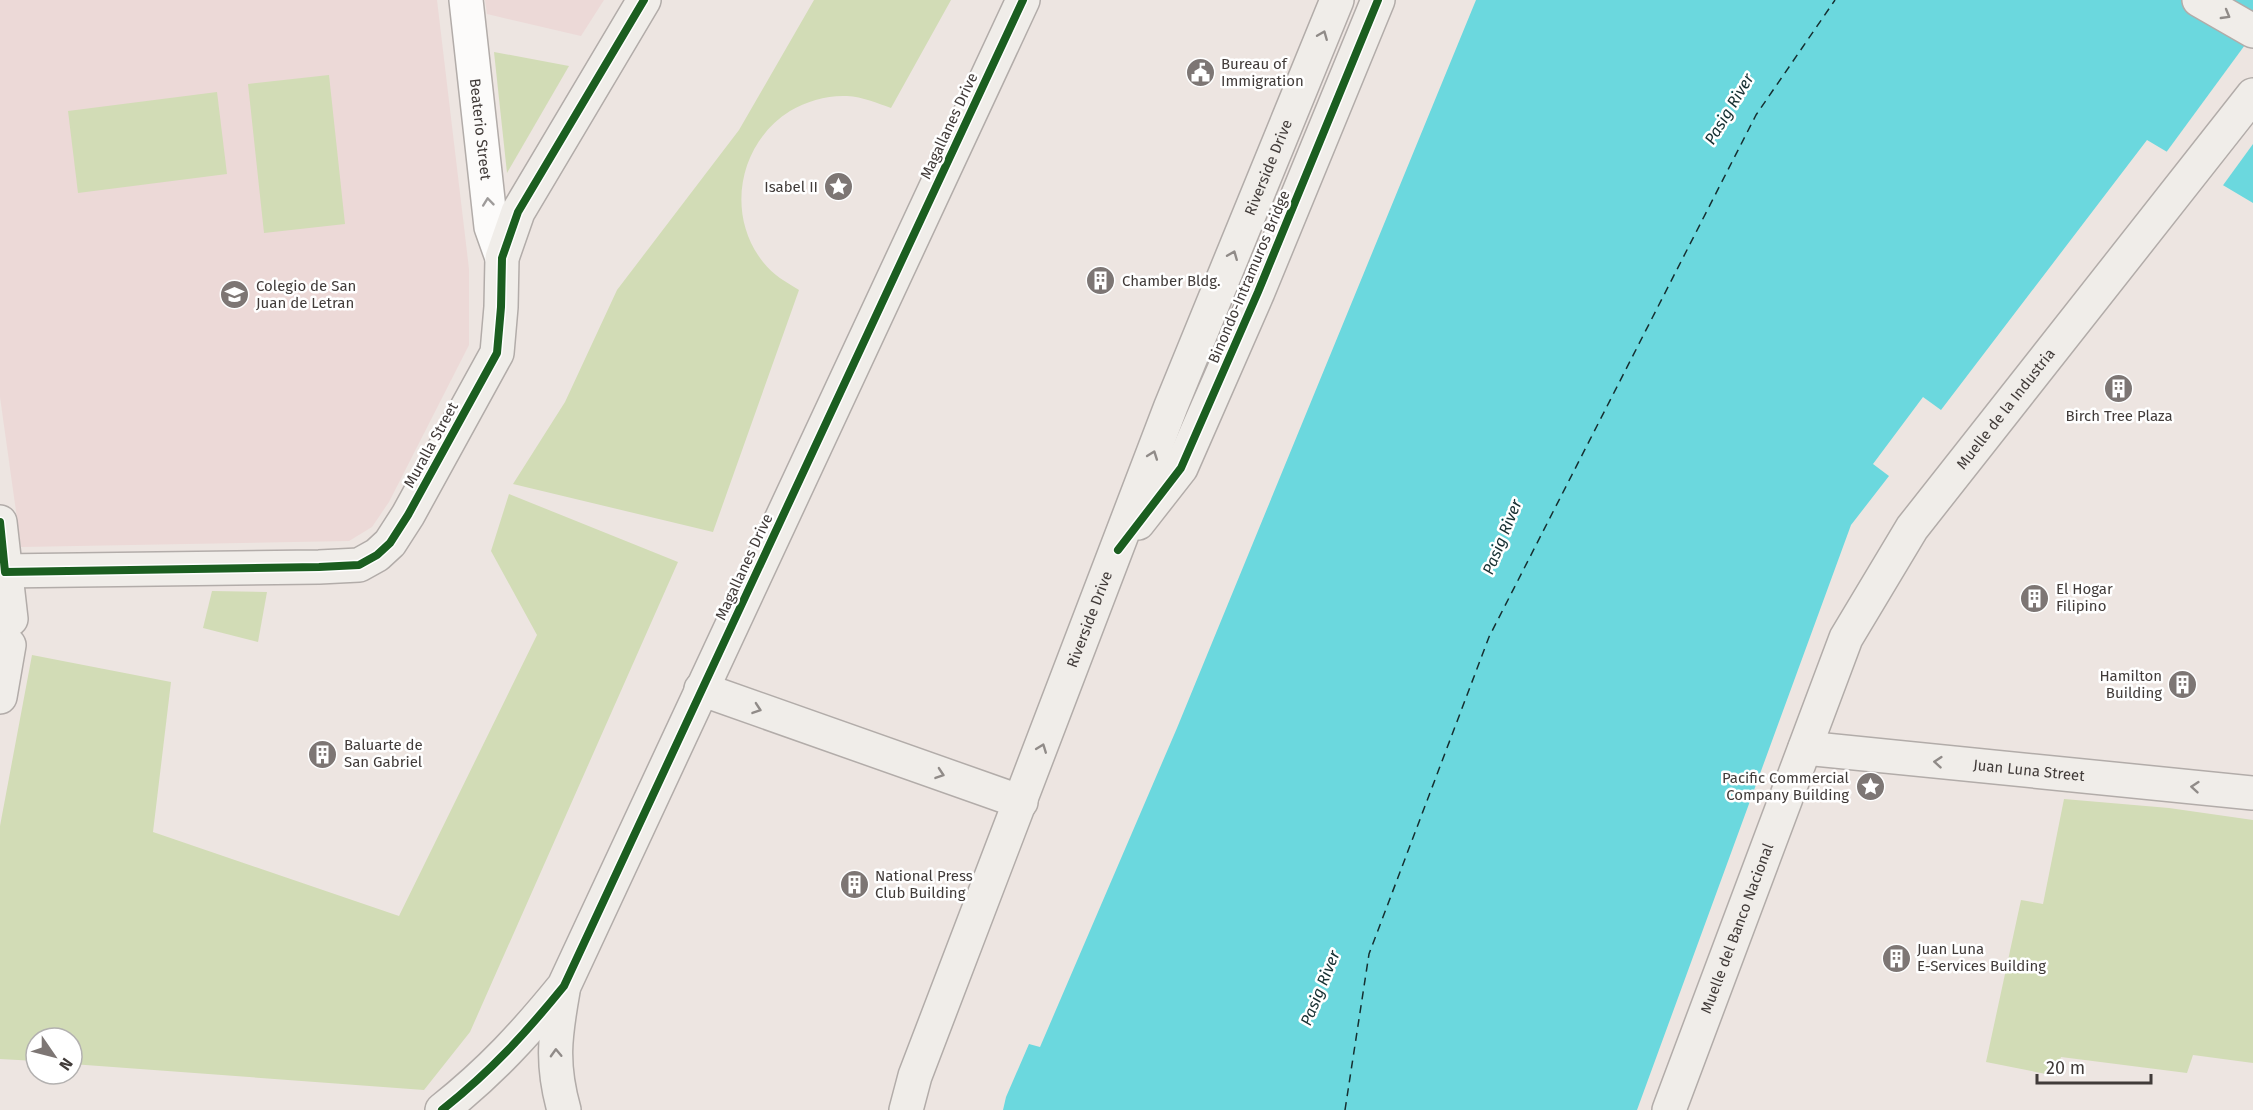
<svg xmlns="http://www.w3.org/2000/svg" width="2253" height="1110" font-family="'Fira Sans',sans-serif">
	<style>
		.education { fill: #ecd9d7 }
		.green { fill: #d2dcb6 }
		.water { fill: #6bd8de }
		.pier { fill: #ede5e1 }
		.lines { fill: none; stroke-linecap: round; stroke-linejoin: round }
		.ferry { stroke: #162f31; stroke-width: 1.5; stroke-dasharray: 8 6; stroke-linecap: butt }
		.street-casing { stroke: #b2aca9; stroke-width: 36 }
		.secondary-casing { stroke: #b2aca9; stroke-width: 36 }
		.street { stroke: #fcfbfa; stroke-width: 33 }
		.secondary { stroke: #f0ede9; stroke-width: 33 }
		.cycleway-casing { stroke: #fff; stroke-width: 11 }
		.cycleway { stroke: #1b5e20; stroke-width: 8 }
		.oneway { stroke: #908b88 }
		.oneway2 { stroke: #9e9b9a }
		.labels { text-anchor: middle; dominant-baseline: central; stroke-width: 5; stroke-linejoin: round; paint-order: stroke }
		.poi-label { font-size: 15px; fill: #413b39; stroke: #fff; text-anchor: start }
		.street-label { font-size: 15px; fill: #413b39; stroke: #fff }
		.water-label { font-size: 16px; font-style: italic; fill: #162f31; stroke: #fff }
	</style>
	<rect width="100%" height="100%" fill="#ede5e1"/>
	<g class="education">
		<path d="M0 0H437L469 269V345L389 502 372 527 349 541 21 547 0 397Z"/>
		<path d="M485 0H604L581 36 487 14Z"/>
	</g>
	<g class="green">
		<path d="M814 0H951L891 108C877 103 863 97 847 96 828 95 807 101 790 111 739 143 725 214 763 262 773 275 786 282 799 290L713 532 513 484 565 402 617 290 739 130Z"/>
		<path d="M494 52 569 66 507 173Z"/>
		<path d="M329 75 345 224 264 233 248 84Z"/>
		<path d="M217 92 227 174 78 193 68 111Z"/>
		<path d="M509 494 678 562 470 1032 424 1090 72 1064V1038H36V1061L0 1059V826L32 655 171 682 153 832 399 916 537 635 491 551Z"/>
		<path d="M212 591 267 592 258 642 203 628Z"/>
		<path d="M2064 799 2169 808 2253 820V1063L2193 1055 2187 1073 2061 1057 2056 1076 1986 1062 2021 900 2043 904Z"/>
	</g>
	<path class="water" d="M1476 0H2253V203L2147 140 1941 410 1923 397 1873 464 1889 476 1851 525 1637 1110H1003L1006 1097 1029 1044 1040 1047 1177 728Z"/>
	<path class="pier" d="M2253 34V144L2221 188 2165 154Z"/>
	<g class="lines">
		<path class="ferry" d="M1345 1110 1369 954 1489 637 1756 115 1835 0"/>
		<defs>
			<g id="street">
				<path id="s1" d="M466 0 491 227 502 258"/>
			</g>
			<g id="secondary">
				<path d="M2199 0 2253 31"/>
				<path d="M0 522 11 619"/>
				<path d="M1138 523 1181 468 1258 292 1378 0"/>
				<path d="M0 571 319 567 359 565 377 555 390 543 408 515 497 353 501 307 502 258 518 212 644 0"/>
				<path d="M701 689 1021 802"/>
				<path d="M0 697 9 645"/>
				<path id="s2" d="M1805 748 2253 793"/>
				<path d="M563 991C555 1036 551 1064 564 1110"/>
				<path d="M442 1110C491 1071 525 1034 564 986L1023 0"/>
				<path id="s3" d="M906 1110 915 1076 1171 406 1337 0"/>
				<path id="s4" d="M1669 1110 1846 638 1912 528 2253 95"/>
			</g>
		</defs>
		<use href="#street" class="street-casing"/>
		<use href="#secondary" class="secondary-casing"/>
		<use href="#street" class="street"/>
		<use href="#secondary" class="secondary"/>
		<defs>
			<g id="cycleway">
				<path d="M0 522 5 572 319 567 359 565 377 555 390 543 408 515 497 353 501 307 502 258 518 212 644 0"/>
				<path d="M1118 550 1181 468 1258 292 1378 0"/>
				<path d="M442 1110C491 1071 525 1034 564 986L1023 0"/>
			</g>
		</defs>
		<use href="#cycleway" class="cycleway-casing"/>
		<use href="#cycleway" class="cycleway"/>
	</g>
	<defs><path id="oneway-chevron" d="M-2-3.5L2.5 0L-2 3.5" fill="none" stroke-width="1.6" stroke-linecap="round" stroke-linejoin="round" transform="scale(1.5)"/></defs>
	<g class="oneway">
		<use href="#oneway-chevron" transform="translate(2226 15) rotate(30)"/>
		<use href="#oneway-chevron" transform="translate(1323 35) rotate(-68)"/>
		<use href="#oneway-chevron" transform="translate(1233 255) rotate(-68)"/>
		<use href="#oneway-chevron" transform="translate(1153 455) rotate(-70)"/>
		<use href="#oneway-chevron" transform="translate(757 709) rotate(19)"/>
		<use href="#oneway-chevron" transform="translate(1042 748) rotate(-69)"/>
		<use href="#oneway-chevron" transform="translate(1938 762) rotate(-175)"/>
		<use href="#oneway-chevron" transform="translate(940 774) rotate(19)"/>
		<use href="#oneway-chevron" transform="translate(2195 787) rotate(-175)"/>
		<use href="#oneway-chevron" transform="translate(556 1053) rotate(-92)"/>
	</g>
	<use class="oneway2" href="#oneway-chevron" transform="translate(488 202) rotate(-96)"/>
	<defs>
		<symbol id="civic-disc" viewBox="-11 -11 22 22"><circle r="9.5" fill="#7d7674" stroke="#fff"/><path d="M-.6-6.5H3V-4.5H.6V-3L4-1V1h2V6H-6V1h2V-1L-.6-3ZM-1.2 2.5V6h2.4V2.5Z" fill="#fff"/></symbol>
		<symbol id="sight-disc" viewBox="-11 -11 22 22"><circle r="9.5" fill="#7d7674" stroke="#fff"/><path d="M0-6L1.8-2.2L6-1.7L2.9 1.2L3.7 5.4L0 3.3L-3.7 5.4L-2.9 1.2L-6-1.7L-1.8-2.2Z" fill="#fff"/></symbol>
		<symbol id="building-disc" viewBox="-11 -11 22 22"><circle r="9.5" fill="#7d7674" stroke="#fff"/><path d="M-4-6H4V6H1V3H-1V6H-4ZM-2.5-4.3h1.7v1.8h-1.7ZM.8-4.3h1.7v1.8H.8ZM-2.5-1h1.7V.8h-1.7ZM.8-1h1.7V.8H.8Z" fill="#fff"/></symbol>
		<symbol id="university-disc" viewBox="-11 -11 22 22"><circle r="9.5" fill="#7d7674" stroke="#fff"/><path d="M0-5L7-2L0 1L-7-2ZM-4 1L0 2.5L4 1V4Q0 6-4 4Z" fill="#fff"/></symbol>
	</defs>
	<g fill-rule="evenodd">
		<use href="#civic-disc" x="1184" y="56" width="33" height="33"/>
		<use href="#sight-disc" x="822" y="170" width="33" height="33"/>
		<use href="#building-disc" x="1084" y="264" width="33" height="33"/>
		<use href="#university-disc" x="218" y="278" width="33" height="33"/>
		<use href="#building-disc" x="2102" y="372" width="33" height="33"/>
		<use href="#building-disc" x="2018" y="582" width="33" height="33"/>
		<use href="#building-disc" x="2166" y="668" width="33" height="33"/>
		<use href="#building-disc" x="306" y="738" width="33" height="33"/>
		<use href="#sight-disc" x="1854" y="770" width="33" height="33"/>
		<use href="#building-disc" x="838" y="868" width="33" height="33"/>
		<use href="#building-disc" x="1880" y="942" width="33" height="33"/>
	</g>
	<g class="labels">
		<g class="poi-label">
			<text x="1221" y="64">Bureau of<tspan x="1221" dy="17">Immigration</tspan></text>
			<text x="818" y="187" text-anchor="end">Isabel II</text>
			<text x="1122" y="281">Chamber Bldg.</text>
			<text x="256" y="286">Colegio de San<tspan x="256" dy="17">Juan de Letran</tspan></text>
			<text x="2119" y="416" text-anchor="middle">Birch Tree Plaza</text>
			<text x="2056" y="589">El Hogar<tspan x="2056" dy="17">Filipino</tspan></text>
			<text x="2162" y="676" text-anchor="end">Hamilton<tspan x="2162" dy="17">Building</tspan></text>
			<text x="344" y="745">Baluarte de<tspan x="344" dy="17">San Gabriel</tspan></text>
			<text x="1849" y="778" text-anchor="end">Pacific Commercial<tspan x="1849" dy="17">Company Building</tspan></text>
			<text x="875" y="876">National Press<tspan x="875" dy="17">Club Building</tspan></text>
			<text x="1917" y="949">Juan Luna<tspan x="1917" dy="17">E-Services Building</tspan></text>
		</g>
		<g class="street-label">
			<text transform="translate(949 126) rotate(-65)">Magallanes Drive</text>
			<text stroke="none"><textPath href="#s1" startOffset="130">Beaterio Street</textPath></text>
			<text stroke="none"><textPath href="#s3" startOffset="1010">Riverside Drive</textPath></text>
			<text transform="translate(1249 277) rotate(-67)">Binondo-Intramuros Bridge</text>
			<text stroke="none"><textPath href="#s4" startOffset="784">Muelle de la Industria</textPath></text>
			<text transform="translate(431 445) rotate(-61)">Muralla Street</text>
			<text transform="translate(744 567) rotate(-65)">Magallanes Drive</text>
			<text stroke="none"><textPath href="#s3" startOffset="524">Riverside Drive</textPath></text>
			<text stroke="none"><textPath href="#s2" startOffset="225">Juan Luna Street</textPath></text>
			<text stroke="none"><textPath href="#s4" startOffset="194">Muelle del Banco Nacional</textPath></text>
		</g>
		<g class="water-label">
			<text transform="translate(1729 109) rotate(-59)">Pasig River</text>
			<text transform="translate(1502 537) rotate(-68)">Pasig River</text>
			<text transform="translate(1320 988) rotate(-68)">Pasig River</text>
		</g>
	</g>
	<g transform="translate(54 1056) rotate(125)"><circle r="28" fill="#ffffff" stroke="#b3b1b0" stroke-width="1.5"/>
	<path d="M0-4.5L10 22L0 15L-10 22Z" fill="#7d7674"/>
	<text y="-9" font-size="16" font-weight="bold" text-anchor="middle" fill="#413b39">N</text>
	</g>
	<path d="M2037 1074v9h114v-9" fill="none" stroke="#413b39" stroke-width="3"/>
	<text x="2046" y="1074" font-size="18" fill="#413b39" stroke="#ffffff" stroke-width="4.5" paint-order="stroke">20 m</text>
</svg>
